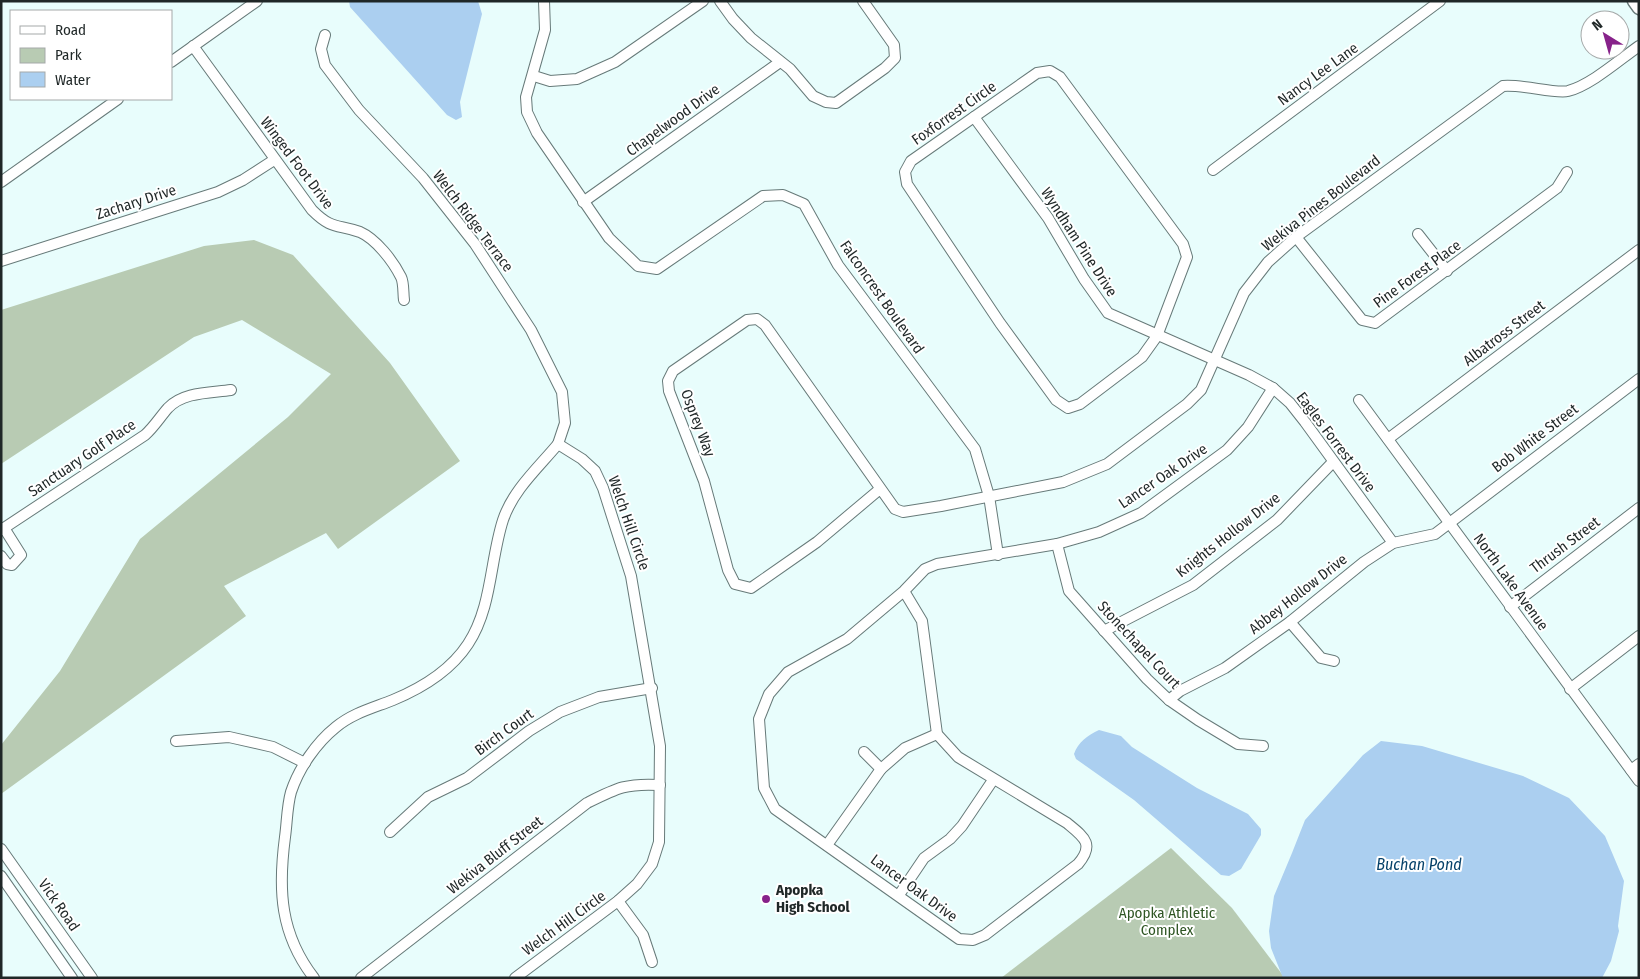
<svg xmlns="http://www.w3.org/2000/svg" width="1640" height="979" font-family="'Fira Sans Condensed',sans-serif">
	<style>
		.green { fill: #b8cbb3 }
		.water { fill: #abcff0 }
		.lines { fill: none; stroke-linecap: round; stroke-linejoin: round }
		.minor-casing { stroke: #677a79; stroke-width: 12 }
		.major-casing { stroke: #677a79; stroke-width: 15 }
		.minor { stroke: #fff; stroke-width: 10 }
		.major { stroke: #fff; stroke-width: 12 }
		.poi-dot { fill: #87228a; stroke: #fff; stroke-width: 2 }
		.labels { text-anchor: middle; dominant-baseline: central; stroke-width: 4; stroke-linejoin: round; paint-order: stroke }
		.street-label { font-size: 15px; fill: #1f2727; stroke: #fff }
		.poi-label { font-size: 15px; font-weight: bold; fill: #1f2727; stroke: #fff; text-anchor: start }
		.park-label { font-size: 15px; fill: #2f5624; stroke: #fff }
		.water-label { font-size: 16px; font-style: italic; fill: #064169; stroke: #fff }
	</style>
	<rect width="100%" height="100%" fill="#e8fdfc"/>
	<g class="green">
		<path d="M254 240 293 255 390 363 460 461 338 549 326 533 224 586 246 616 1 794V745L60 671 140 539 288 417 331 374 242 320 194 337 1 464V310L204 246Z"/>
		<path d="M1171 848 1232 908 1285 978H1001Z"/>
	</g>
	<g class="water">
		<path d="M349 1H478L482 14 460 102 462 117 456 120 447 115 350 7Z"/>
		<path d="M1099 730 1121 736 1132 747 1197 788 1248 814 1261 829V835L1241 869 1229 876 1221 875 1134 800 1076 759 1074 754C1078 742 1088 735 1099 730Z"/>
		<path d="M1381 741 1422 746 1523 776 1569 798 1605 836 1624 881 1618 926 1619 931 1611 961 1602 978H1283L1271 948 1269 931 1274 896 1292 853 1305 820 1363 755Z"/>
	</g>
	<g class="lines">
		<defs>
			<g id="minor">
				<path d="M544 1 545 30 526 97 527 112 537 133 609 238 638 266 657 269 763 196 783 195 804 204 838 265 975 449 989 496 998 555"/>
				<path d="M720 1 733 19 751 38 790 69 813 96 826 102 836 103 885 68 895 58 894 45 863 1"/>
				<path d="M325 35 321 49 325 65 359 110 423 178 475 244 531 330 562 392 565 423 558 444"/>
				<path d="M193 46 312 210C332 230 337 224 360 232 376 239 393 261 401 277 404 283 403 293 404 300"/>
				<path d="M171 62 257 1"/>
				<path d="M1050 71 1060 77 1183 244 1187 257 1157 336 1142 357 1080 404 1068 408 1056 400 1000 323 907 184 905 172 911 161 1037 73Z"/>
				<path d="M534 76 550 81 577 79 615 62 703 1"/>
				<path d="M974 117 1048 218 1084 279 1108 313 1249 375 1273 388 1290 403 1305 422 1393 543"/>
				<path d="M1213 170 1440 1"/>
				<path d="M1 182 118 99"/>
				<path d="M583 202 780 62"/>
				<path d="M1418 234 1447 271"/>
				<path d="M1296 237 1362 320 1375 323 1557 188 1567 172"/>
				<path d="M1 261 218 192 243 180 274 160"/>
				<path d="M1359 400 1639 781"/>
				<path d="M1388 439 1639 250"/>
				<path d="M880 489 817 542 751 588 735 584 728 570 704 481 669 391 668 381 673 371 747 320 757 319 765 325 895 509 903 512 941 506 1063 482 1107 464 1187 404 1201 390 1244 293 1268 262 1296 237 1503 86C1522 84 1555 94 1568 91 1591 85 1619 60 1639 46"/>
				<path d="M1 530 145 435C154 427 160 417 168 408 183 392 209 393 231 390"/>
				<path d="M1057 544 1069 591 1147 679 1169 700 1198 720 1238 744 1263 746"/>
				<path d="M1 556 7 564 12 565 21 555 4 528"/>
				<path d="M904 591 922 621 937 734 958 757 1067 823C1084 837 1095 844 1078 864L985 935 973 940 959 939 775 809 764 788 759 719 769 694 788 672 847 639 904 591 925 569 937 564 1057 544 1099 532 1141 513 1227 450 1248 427 1273 388"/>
				<path d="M1510 607 1639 508"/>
				<path d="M1290 622 1321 658 1334 661"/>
				<path d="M1104 631 1193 585 1277 520 1333 462"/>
				<path d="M1570 689 1639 636"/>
				<path d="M1169 700 1180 691 1225 668 1290 622 1364 562 1393 543 1435 534 1639 379"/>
				<path d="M176 741 229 737 273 747 305 763"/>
				<path d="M864 752 881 769"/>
				<path d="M1631 770 1639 764"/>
				<path d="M390 832 428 797 467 778 529 731 560 712 599 697 652 688"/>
				<path d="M827 845 881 769 905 748 937 734"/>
				<path d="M1 849 92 978"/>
				<path d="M1 876 72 978"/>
				<path d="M899 895 924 858 950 839 962 826 993 780"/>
				<path d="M618 901 643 935 652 962"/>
				<path d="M314 978C280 934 278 890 285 837 287 823 287 806 291 792 299 768 316 743 336 727 353 713 373 708 393 700 422 688 451 670 468 644 492 608 490 560 503 520 513 490 538 468 558 444L582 459 595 471 603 488 631 576 660 746 659 842 652 864 637 884 618 901 515 978"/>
				<path d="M361 978 587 803C617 788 626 783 660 785"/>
			</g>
			<path id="major" d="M1634 1 1639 8"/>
		</defs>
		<use href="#minor" class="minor-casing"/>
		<use href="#major" class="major-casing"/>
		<use href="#minor" class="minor"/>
		<use href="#major" class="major"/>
	</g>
	<circle class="poi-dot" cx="766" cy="899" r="5"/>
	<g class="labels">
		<g class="street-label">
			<text transform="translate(1318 74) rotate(-36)">Nancy Lee Lane</text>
			<text transform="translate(954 113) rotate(-35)">Foxforrest Circle</text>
			<text transform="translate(673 120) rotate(-36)">Chapelwood Drive</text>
			<text transform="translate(297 163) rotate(53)">Winged Foot Drive</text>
			<text transform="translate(136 202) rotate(-18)">Zachary Drive</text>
			<text transform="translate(1321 203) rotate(-38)">Wekiva Pines Boulevard</text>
			<text transform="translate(473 221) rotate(53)">Welch Ridge Terrace</text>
			<text transform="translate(1079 242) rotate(57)">Wyndham Pine Drive</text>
			<text transform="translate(1417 274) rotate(-36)">Pine Forest Place</text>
			<text transform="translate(882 297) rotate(55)">Falconcrest Boulevard</text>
			<text transform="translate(1504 333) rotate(-37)">Albatross Street</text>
			<text transform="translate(698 423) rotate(69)">Osprey Way</text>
			<text transform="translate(1535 438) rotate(-37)">Bob White Street</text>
			<text transform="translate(1336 442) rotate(53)">Eagles Forrest Drive</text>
			<text transform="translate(82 458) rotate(-34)">Sanctuary Golf Place</text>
			<text transform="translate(1163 476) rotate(-34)">Lancer Oak Drive</text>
			<text transform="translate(629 523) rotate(71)">Welch Hill Circle</text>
			<text transform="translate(1228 535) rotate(-38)">Knights Hollow Drive</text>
			<text transform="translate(1565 545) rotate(-37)">Thrush Street</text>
			<text transform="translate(1511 582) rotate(54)">North Lake Avenue</text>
			<text transform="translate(1298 594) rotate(-38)">Abbey Hollow Drive</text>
			<text transform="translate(1139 645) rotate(47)">Stonechapel Court</text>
			<text transform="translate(504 732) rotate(-36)">Birch Court</text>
			<text transform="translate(495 855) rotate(-38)">Wekiva Bluff Street</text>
			<text transform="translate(914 888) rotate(36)">Lancer Oak Drive</text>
			<text transform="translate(59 905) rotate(55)">Vick Road</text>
			<text transform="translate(564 923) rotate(-36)">Welch Hill Circle</text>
		</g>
		<g class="poi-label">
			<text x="776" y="890">Apopka<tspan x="776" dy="17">High School</tspan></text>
		</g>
		<g class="park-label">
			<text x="1167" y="913">Apopka Athletic<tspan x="1167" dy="17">Complex</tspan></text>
		</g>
		<g class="water-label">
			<text x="1419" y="864">Buchan Pond</text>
		</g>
	</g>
	<rect width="1640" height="979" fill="none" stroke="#1f2727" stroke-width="5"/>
	<rect x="10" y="10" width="162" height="90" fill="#ffffff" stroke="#a5a9a9"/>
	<rect x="20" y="26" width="25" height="8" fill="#ffffff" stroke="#a5a9a9"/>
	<text x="55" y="35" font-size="15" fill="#1f2727">Road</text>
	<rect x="20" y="48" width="25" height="15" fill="#b8cbb3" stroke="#a5a9a9"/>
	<text x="55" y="60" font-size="15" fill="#1f2727">Park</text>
	<rect x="20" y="72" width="25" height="15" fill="#abcff0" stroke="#a5a9a9"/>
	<text x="55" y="85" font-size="15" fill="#1f2727">Water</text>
	<g transform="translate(1605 35) rotate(323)"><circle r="24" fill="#ffffff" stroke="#a5a9a9"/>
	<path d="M0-4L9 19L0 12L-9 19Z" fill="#87228a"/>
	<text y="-8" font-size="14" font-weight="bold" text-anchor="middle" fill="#1f2727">N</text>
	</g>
</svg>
